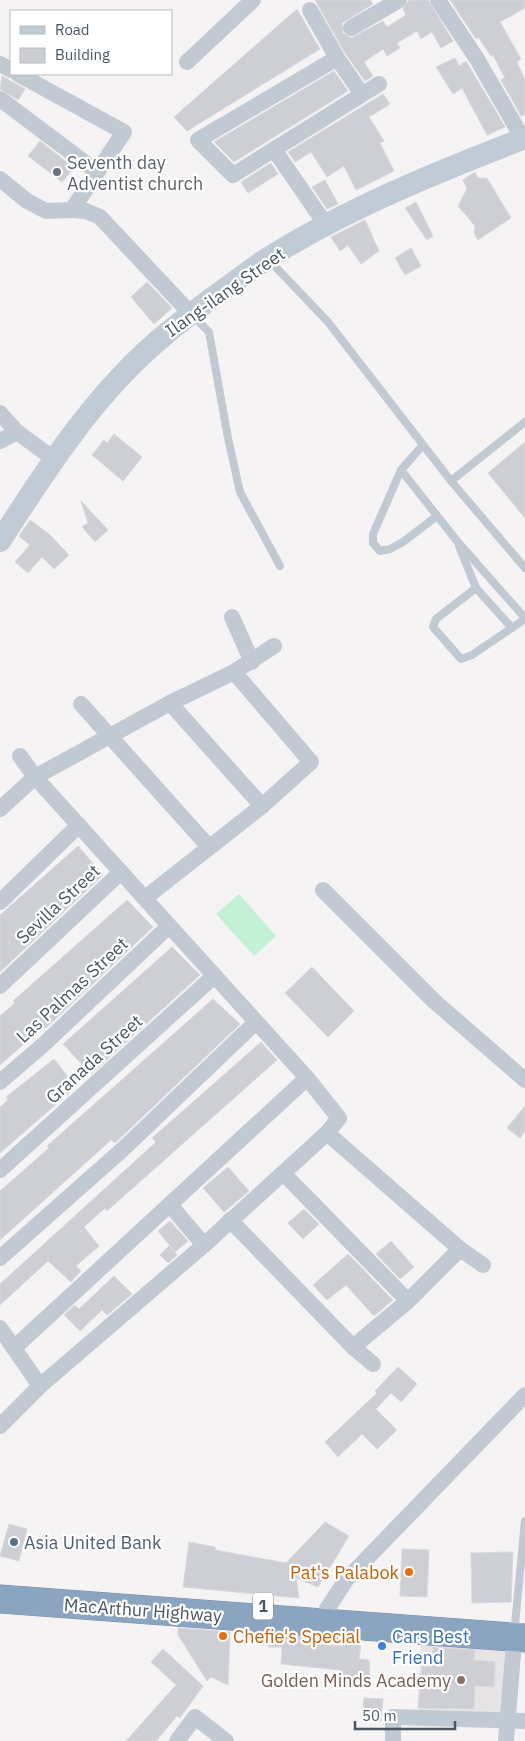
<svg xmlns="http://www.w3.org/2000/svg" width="525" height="1741" font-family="'IBM Plex Sans',sans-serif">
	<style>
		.education { fill: #e6e4e5 }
		.green { fill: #c3f1d5 }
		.building { fill: #cdcfd5; stroke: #d7d9de }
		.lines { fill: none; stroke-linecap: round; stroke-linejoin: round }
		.highway-casing { stroke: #7690ad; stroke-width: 29 }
		.lane { stroke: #c1cad2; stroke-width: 8 }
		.street { stroke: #c1cad2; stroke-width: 16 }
		.secondary { stroke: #c1cbd6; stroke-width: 22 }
		.highway { stroke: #8ba5c1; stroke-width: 28 }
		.worship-dot { fill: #6b7280; stroke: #fff; stroke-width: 2 }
		.service-dot { fill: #5c6f8a; stroke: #fff; stroke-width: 2 }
		.food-dot { fill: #e8710a; stroke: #fff; stroke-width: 2 }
		.shop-dot { fill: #3f7fe0; stroke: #fff; stroke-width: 2 }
		.education-dot { fill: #8d6e63; stroke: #fff; stroke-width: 2 }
		.labels { text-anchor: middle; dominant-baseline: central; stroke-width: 4.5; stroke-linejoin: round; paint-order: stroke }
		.shield { fill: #fff; stroke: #808990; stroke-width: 1 }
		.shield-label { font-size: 16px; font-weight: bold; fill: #4a5661 }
		.worship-label { font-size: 18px; fill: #5b616d; stroke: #fff; text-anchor: start }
		.street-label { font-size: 18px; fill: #4a5661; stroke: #fff }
		.service-label { font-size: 18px; fill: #4e5e75; stroke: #fff; text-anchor: start }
		.food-label { font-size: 18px; fill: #c56008; stroke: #fff; text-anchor: end }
		.shop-label { font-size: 18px; fill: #366cbe; stroke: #fff; text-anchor: start }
		.education-label { font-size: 18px; fill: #785e54; stroke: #fff; text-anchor: end }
	</style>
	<rect width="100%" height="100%" fill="#f5f3f3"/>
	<path class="education" d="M421 1644 505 1648 501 1717 417 1713Z"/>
	<path class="green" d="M239 894 276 936 254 956 216 914Z"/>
	<g class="building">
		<path d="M315 0H370L373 4 342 23 343 33 351 38 383 21 387 27 406 15 403 9 409 0H428L453 41 441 48 432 32 421 39 417 31 397 43 400 48 387 56 383 49 364 62 373 76 365 81 345 53Z"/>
		<path d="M450 0H525V8L500 22 521 59 517 62 525 80V114L521 116 501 80 505 78 493 55 491 56 478 37 476 39Z"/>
		<path d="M297 9 320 49 187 131 174 117Z"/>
		<path d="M455 58 459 66 466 61 505 127 487 135 462 88 453 94 436 67Z"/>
		<path d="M334 71 348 91 234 162 214 142Z"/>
		<path d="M2 76 25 89 18 100 0 89Z"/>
		<path d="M383 94 390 104 369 117 384 141 380 143 394 171 356 190 344 166 327 177 311 152 295 162 288 152Z"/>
		<path d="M40 141 74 168 62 182 28 156Z"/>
		<path d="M271 163 278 174 248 193 241 182Z"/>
		<path d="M475 172 478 178H487L511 218 478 240 474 233 475 226 458 206 467 189 463 180Z"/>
		<path d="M325 180 338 204 327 209 312 187Z"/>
		<path d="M416 202 433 236 427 240 405 208Z"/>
		<path d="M365 220 379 251 361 264 348 245 340 251 331 237Z"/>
		<path d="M411 248 421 266 405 275 395 258Z"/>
		<path d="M147 282 172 308 154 324 131 297Z"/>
		<path d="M114 434 142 457 123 481 92 455 104 440 107 443Z"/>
		<path d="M525 442V518L488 473Z"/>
		<path d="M81 501 108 530 95 542 82 527 88 523Z"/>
		<path d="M30 520 49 534 69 555 54 569 42 557 28 573 15 562 30 545 19 536Z"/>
		<path d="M78 846 103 875 0 972V915Z"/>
		<path d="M127 900 153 927 47 1027 41 1029 0 1065V1016L15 1003 13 1001Z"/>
		<path d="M172 947 200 975 91 1074 63 1044Z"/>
		<path d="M312 967 354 1011 328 1037 285 993Z"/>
		<path d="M213 999 240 1024 115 1143 111 1140 0 1240V1191L49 1148 47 1146Z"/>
		<path d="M261 1042 277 1060 107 1211 105 1208 84 1227 99 1246 76 1266 81 1271 71 1282 48 1261 0 1305V1284L156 1142 152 1138Z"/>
		<path d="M54 1059 76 1087 0 1153V1107L8 1100 6 1097Z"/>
		<path d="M525 1106V1131L520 1138 507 1128Z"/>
		<path d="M228 1167 249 1191 224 1212 203 1188Z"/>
		<path d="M304 1209 319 1224 303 1239 288 1223Z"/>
		<path d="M170 1221 188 1241 175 1252 158 1231Z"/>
		<path d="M391 1241 414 1267 400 1279 376 1254Z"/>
		<path d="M169 1246 177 1255 168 1263 160 1255Z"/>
		<path d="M348 1254 393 1300 374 1316 346 1285 327 1300 313 1285Z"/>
		<path d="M114 1276 132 1294 107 1315 102 1310 80 1331 64 1315 75 1305 79 1309Z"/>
		<path d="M398 1367 417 1384 401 1402 391 1393 376 1409 397 1430 377 1449 362 1434 338 1457 325 1442 377 1393 375 1391Z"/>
		<path d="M325 1522 349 1536 318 1587 296 1578 299 1598 183 1587 189 1542 215 1547V1550L286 1563Z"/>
		<path d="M9 1524 27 1529 19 1561 0 1556Z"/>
		<path d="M402 1549 429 1550 427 1597 400 1596Z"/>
		<path d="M513 1552 511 1602 472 1603 471 1553Z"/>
		<path d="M178 1628 230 1632 228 1685 211 1677 207 1681 178 1635Z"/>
		<path d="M268 1635 303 1637 302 1643 342 1646V1641L361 1643 359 1659 369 1660 370 1684 339 1681 340 1670 281 1664 282 1647H268Z"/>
		<path d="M433 1647 475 1650 474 1660 495 1662 494 1687 475 1686 474 1709 418 1708 423 1658H432Z"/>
		<path d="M163 1649 203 1686 180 1718 177 1716 156 1741H126L176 1685 151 1662Z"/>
		<path d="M364 1698 383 1699 381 1721 362 1719Z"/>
	</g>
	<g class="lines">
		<defs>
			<path id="highway" d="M0 1599 525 1638"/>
		</defs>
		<use href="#highway" class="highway-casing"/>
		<g class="lane">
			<path d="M269 260 328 322 451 481 525 568"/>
			<path d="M193 316 209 332 228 438 240 492 280 566"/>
			<path d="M423 445 401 470 373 534V543L380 551 390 549 403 542 437 516"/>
			<path d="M401 470 457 541 525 618"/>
			<path d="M451 481 525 422"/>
			<path d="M459 546 476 588"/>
			<path d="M512 628 476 588 436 619 433 627 461 659 472 655 525 619"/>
			<path d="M515 1624 525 1521"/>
		</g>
		<g class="street">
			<path d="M438 0 477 59 523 139"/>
			<path d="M310 10 337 58 362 94"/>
			<path d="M351 28 399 0"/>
			<path d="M337 58 198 140 233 175 379 84"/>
			<path d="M187 62 253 0"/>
			<path d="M0 64 11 70"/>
			<path d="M18 74 124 132 72 210 86 211 100 217 190 313"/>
			<path d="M0 99 96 171"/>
			<path d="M275 151 326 225"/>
			<path d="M0 179 27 201 46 211 72 210"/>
			<path d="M0 413 17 432 54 459"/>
			<path d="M0 441 17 432"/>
			<path d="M232 617 252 662"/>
			<path d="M170 703 262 806"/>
			<path d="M81 704 209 847"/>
			<path d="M0 809 35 777 170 703 234 672 274 646"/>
			<path d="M323 890 434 1001 525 1080"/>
			<path d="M145 898 262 806 311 762 234 672"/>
			<path d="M0 902 79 825"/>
			<path d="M0 986 121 872"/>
			<path d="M0 1082 43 1045 169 926"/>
			<path d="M327 1133 460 1249 483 1265"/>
			<path d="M0 1170 213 977"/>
			<path d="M283 1173 408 1301"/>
			<path d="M171 1206 204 1245"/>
			<path d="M230 1220 353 1347 373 1364"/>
			<path d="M0 1258 122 1150 255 1023"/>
			<path d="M0 1328 40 1386"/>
			<path d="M353 1347 408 1301 460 1249"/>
			<path d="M14 1348 307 1078"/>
			<path d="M0 1426 40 1386 204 1245 327 1133 339 1118 307 1078 35 777 20 756"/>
			<path d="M327 1625V1609L346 1580 525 1395"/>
			<path d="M177 1741 195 1717 226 1741"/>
			<path d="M393 1741V1717L525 1721"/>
			<path d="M506 1741 515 1629"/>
		</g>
		<path class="secondary" d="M0 541C38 483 75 424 123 374 152 343 185 318 219 293 235 282 251 269 268 258 348 208 437 172 525 138"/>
		<use href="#highway" class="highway"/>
	</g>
	<circle class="worship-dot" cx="57" cy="172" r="5"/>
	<circle class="service-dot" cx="14" cy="1542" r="5"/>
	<g class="food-dot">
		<circle cx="409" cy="1572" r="5"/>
		<circle cx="223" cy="1636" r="5"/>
	</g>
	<circle class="shop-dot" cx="382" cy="1646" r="5"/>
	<circle class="education-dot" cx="461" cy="1680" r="5"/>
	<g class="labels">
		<rect class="shield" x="253" y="1592.5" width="20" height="27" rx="4"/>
		<g class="shield-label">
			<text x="263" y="1606">1</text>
		</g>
		<g class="worship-label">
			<text x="67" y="162">Seventh day<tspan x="67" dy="21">Adventist church</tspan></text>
		</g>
		<g class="street-label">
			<text transform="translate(225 292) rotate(-35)">Ilang-ilang Street</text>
			<text transform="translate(58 904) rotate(-43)">Sevilla Street</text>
			<text transform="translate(72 990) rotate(-43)">Las Palmas Street</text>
			<text transform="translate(94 1059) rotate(-42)">Granada Street</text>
			<text transform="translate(143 1610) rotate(4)">MacArthur Highway</text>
		</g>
		<g class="service-label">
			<text x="24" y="1542">Asia United Bank</text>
		</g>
		<g class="food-label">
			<text x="399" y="1572">Pat's Palabok</text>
			<text x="233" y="1636" text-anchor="start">Chefie's Special</text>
		</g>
		<g class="shop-label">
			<text x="392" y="1636">Cars Best<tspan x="392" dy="21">Friend</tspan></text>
		</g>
		<g class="education-label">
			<text x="451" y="1680">Golden Minds Academy</text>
		</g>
	</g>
	<rect x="10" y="10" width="162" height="65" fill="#ffffff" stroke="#b7bbc0"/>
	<rect x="20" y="26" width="25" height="8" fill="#c1cbd6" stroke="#b7bbc0"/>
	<text x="55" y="35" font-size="15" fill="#4a5661">Road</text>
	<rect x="20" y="48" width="25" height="15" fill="#cdcfd5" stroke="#b7bbc0"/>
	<text x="55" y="60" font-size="15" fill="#4a5661">Building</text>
	<path d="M355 1721v8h100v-8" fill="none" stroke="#4a5661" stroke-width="2.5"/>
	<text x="362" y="1721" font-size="15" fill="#4a5661" stroke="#ffffff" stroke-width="4" paint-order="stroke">50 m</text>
</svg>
